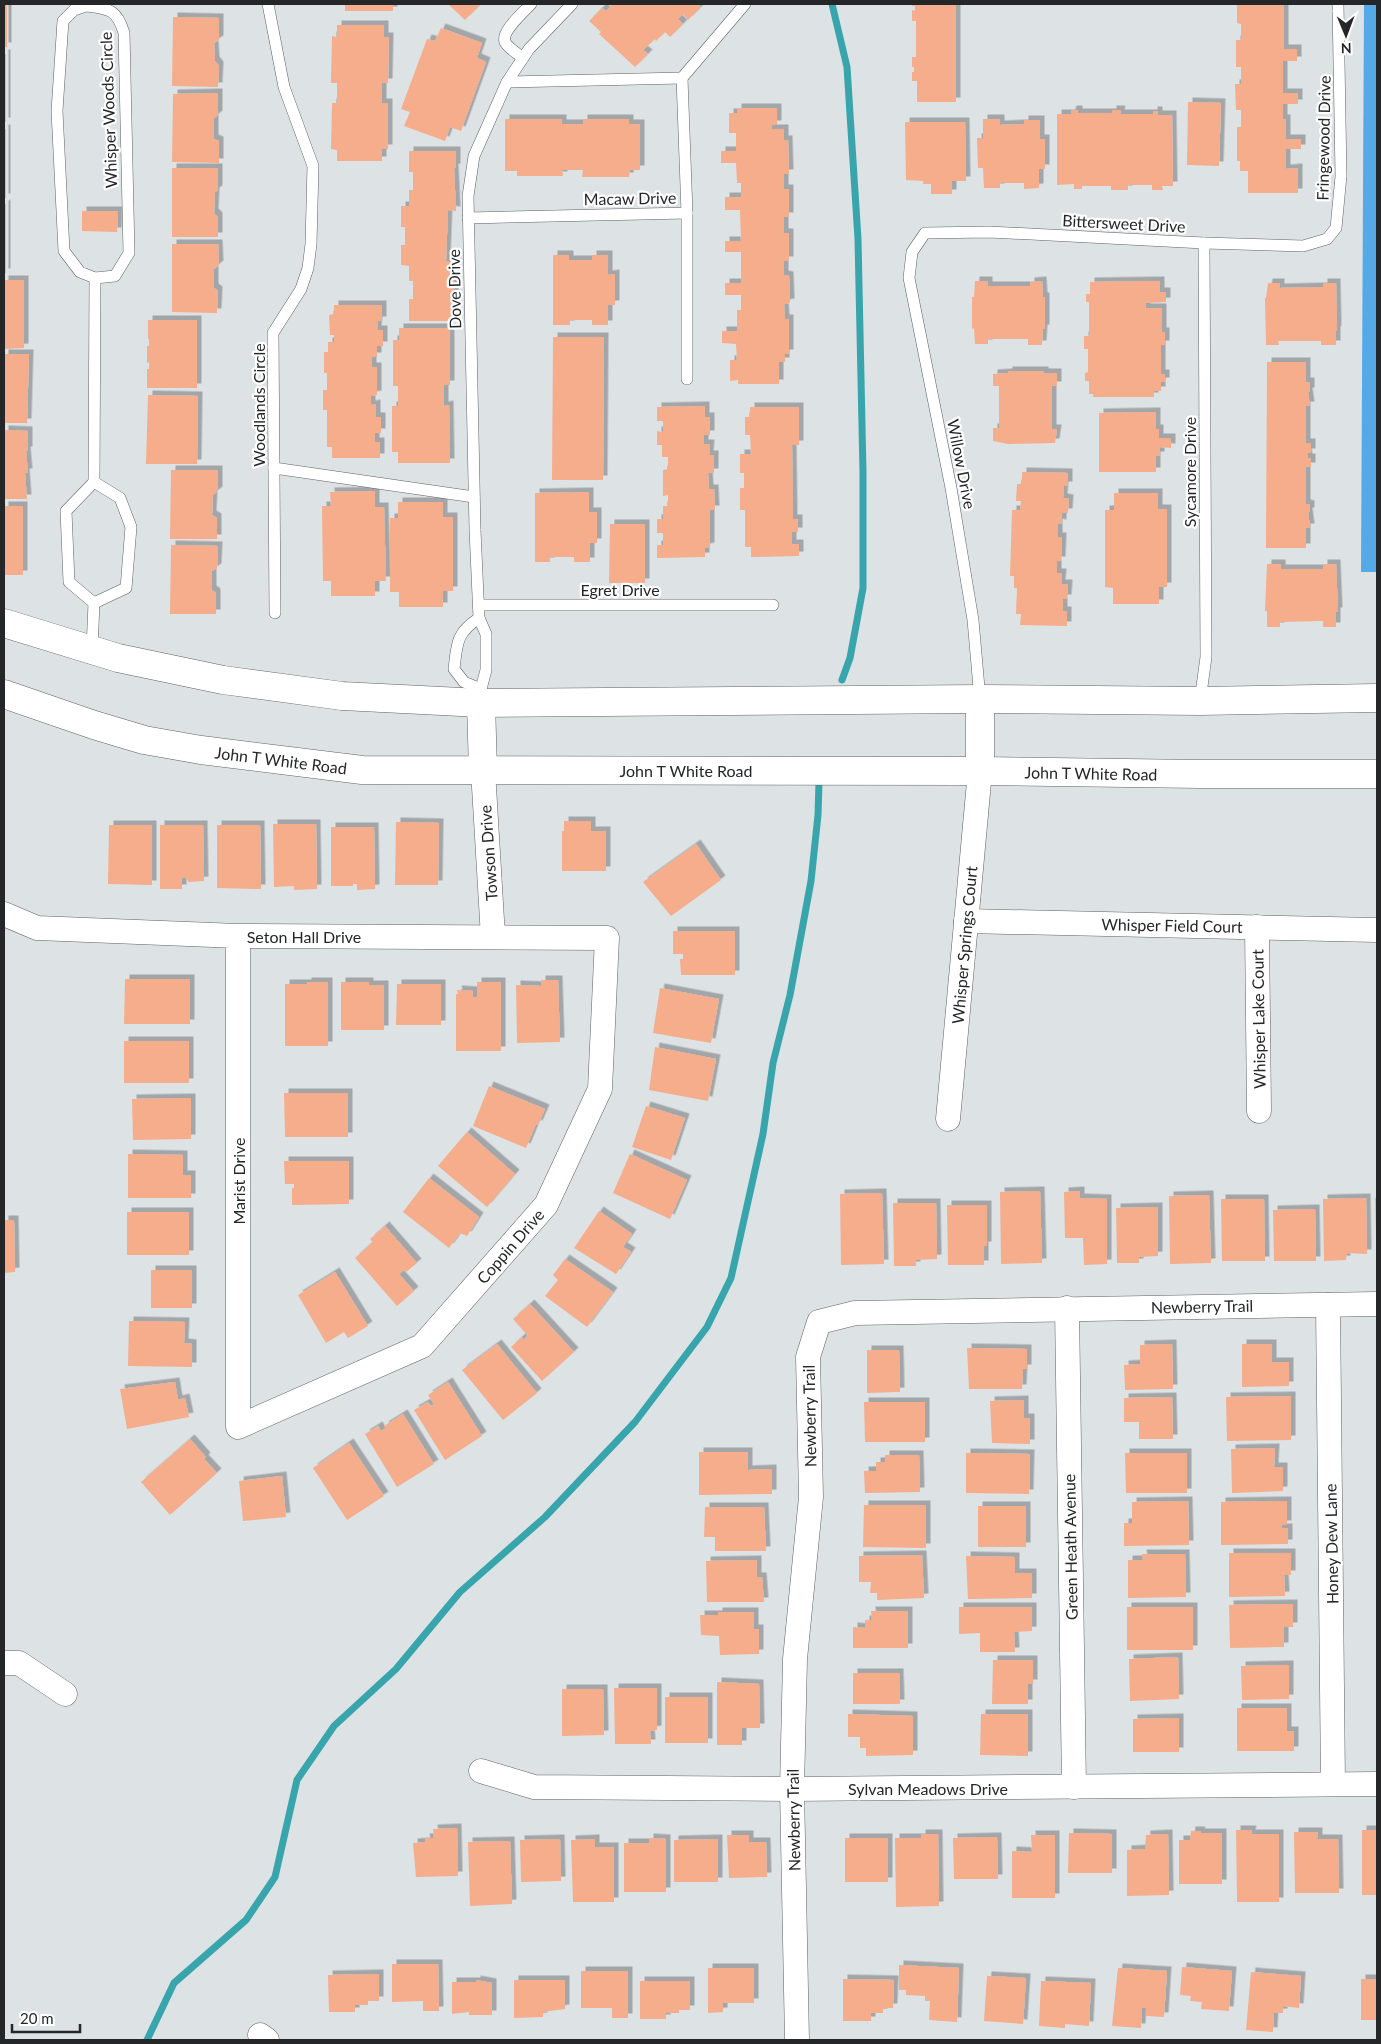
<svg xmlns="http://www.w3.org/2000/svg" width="1381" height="2044" font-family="Lato,sans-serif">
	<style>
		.forest { fill: #55a9e6 }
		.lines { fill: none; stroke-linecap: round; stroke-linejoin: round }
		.stream { stroke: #37a5ab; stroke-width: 7 }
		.building { fill: #f5ad8b; filter: url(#shadow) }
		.service-casing { stroke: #5e6265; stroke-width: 12 }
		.minor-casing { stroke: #5e6265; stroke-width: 25 }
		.secondary-casing { stroke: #5e6265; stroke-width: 29 }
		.service { stroke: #fff; stroke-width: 11 }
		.minor { stroke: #fff; stroke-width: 24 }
		.secondary { stroke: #fff; stroke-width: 28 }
		.labels { text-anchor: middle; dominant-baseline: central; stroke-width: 4.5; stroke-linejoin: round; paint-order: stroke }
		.street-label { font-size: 16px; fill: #242627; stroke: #fff }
	</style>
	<defs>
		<filter id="shadow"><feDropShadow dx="4.5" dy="-4.5" stdDeviation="0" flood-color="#0004"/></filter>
	</defs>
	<rect width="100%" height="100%" fill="#dde2e5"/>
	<path class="forest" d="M1364 4H1377V572H1361Z"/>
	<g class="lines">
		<g class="stream">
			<path d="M832 4 847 67 858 239 863 472V588L850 658 842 680"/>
			<path d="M147 2040 174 1983 246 1920 275 1877 297 1780 334 1726 396 1669 460 1592 545 1517 635 1422 707 1327 731 1278 763 1134 773 1063 790 995 811 881 818 815 819 781"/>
		</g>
	</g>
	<g class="building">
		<rect x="4" y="4" width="3" height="43"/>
		<rect x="345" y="4" width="48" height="7"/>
		<path d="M448 4H481L465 20Z"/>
		<path d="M613 4H698L701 7 688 20 683 14 678 19 683 24 670 37 665 32 656 41 655 39 643 50 648 54 635 67 599 34 601 32 589 21 602 8 606 11Z"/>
		<path d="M912 4H956V102H917V81H912V72H914V67H912V57H916V21H912V10L915 11V6H912Z"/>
		<path d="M1237 4H1284V49H1297V61H1283V93H1298V104H1283V119H1286V139H1301V149H1286V169L1298 168V193H1248V171H1240V161H1237V127H1241V110H1236L1235 84H1241V67H1236V40H1241V24L1237 23Z"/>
		<path d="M173 17 219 18V40L214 43 215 61 219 66 218 87 172 86Z"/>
		<path d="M337 25H384V37H389L388 83H382V103H388V149H382V161H337V150L331 149 332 103H337V83H331L332 36 337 37Z"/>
		<path d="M441 28 482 43 477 58 486 62 461 131 450 127 445 141 404 126 410 112 401 109 427 39 435 41Z"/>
		<rect x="4" y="54" width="2" height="68"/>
		<path d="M218 93V115L214 118V139L219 141V163L172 162 173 94Z"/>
		<path d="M1188 102 1221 103 1219 166 1187 165Z"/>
		<path d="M737 108H777V125H772V129H784V140H788L789 174H784V189H789V217H784V233H789V261H784V275L789 276 790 303 784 304 785 319H789V354H785V362H779V384H738V380L730 381V360H737L736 344 722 343V331H737V310H741V295H725V283H741V252H725V241H741L740 210H725V197H741V183H737L736 163H721V151H736V133H729V113H737Z"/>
		<path d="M1072 110H1078V113H1112V110H1121L1120 114H1153V111H1158V115H1172L1173 186H1162L1163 190H1152V185H1128V190H1111V186H1082V189H1074V184L1057 185V114H1071Z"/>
		<path d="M505 119H562V124H583V119H629V124H640V170H630L629 177H582L583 170H562L563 176H517V171H505Z"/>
		<path d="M983 119H1000V125L1024 124V120H1040V139H1045V169H1039V188L1024 189V183H1000V188H984L983 168H978L977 138H983Z"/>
		<path d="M905 122H965L966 181H952V194H931V184H923V181L906 180Z"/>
		<rect x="4" y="129" width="2" height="69"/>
		<path d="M409 151H456V168H454L456 211 448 210 446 261H456L453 304H456V321H409V299H413V281H409V266L401 265V245H405V227H401V206H409V190H413V172H409Z"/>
		<path d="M172 168H218V190L215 192 214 213 218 217V237H172Z"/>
		<path d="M6 204V273H4V205Z"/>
		<path d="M82 211H118L117 232 82 231Z"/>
		<path d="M172 244H218L219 265 214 269V288L218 291 217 313 172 312Z"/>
		<path d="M553 255H569V260H592V255H608V275L615 274V305H608V325H592V320H570V325H553Z"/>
		<path d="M4 280H24V348L4 349Z"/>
		<path d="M975 281H988V286H1030V282L1042 281 1043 297H1045V329H1043L1042 345H1028V339H988V344H975L974 328 972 329V297H974Z"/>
		<path d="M1160 281V292H1166V302L1146 303V308H1162V332H1165V345H1161V374H1165V382H1161V391H1154V397H1093V394H1089V381H1085V373L1088 372V349H1084V336H1089V302H1086V294H1090V282Z"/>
		<path d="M1268 283H1280V288L1323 287V283H1336L1337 331 1336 330V345H1321V341H1278L1279 345H1266L1265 298H1266Z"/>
		<path d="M334 305H382V321H378L377 330H383V346H377V357H372V367H377V395L371 396V405L376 404V417H381V433H375V442H380V458H332V447H327V410H323V390H327V373H324V352H328V342H334V335H330L329 315 334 314Z"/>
		<path d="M148 320H197V388H147V369H149V362L147 363V346H149V339H148Z"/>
		<path d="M399 328H450V385H444V406L449 405 450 463H398V452H392V406H398V386H393V340H399Z"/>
		<path d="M553 337H604L603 480H552Z"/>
		<path d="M4 354H29L27 423H4Z"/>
		<path d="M1267 362H1306V382H1310V392H1308L1310 406H1306V443H1311V453H1307L1308 458H1311V467H1306V504L1310 505V512H1308L1310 528H1306V548H1266Z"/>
		<path d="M1008 371H1044V373H1057V386H1052V429H1057L1055 443 1008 444 993 441V428H999V386H993V374L1008 373Z"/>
		<path d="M148 395 198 396 197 464H146Z"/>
		<path d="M705 406V417H710V435H704V444H710L709 455H714V473H708L709 489H714L715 510H710V547L705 548V557L657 558V545H663V533H657V519H663V506H668V495L663 496V470L668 469V457H662V445H657V431L663 432V421H657V407Z"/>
		<path d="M750 407H799V445H792L793 519H798V532H792V544H799V556L751 557V547H745V510H740V488H744V473H740V454H751L750 435H745V417H750Z"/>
		<path d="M1156 412V429H1159V438H1171V448L1160 447V456H1156V472H1099V413Z"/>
		<path d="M4 430 28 431V451H26L28 473H25L27 499H4Z"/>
		<path d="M171 470H218V491L213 495 212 515 217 518V539H170Z"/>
		<path d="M1022 472 1068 473V486H1064L1063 498 1069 499 1068 513H1062V524L1058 523V537H1062L1061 561H1057V573H1062L1061 584H1068L1067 599H1063V611H1067V626L1020 625 1021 614H1016L1017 588H1014V576H1010L1012 510H1020L1021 501H1016L1017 484H1022Z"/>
		<path d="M375 491V507H384L386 581H375V596H331V581H323L322 506H331L330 492Z"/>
		<path d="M589 492V512H597V543H590V562H574V557H550V562H535V493Z"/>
		<path d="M1114 493H1158V509H1167V587H1159V604H1113V588L1105 587V510H1114Z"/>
		<path d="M398 502H443V517H453V591H443V607H399V592H390V518H398Z"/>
		<rect x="4" y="506" width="19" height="69"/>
		<path d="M610 524H645V583H609Z"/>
		<path d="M171 545 218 546 217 568 212 571V590L216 593V614H170Z"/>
		<path d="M1267 564H1281V569H1323V564H1336L1338 612H1336V627H1323V621L1280 622V627H1267V611H1265Z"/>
		<path d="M564 821H591V831H606V871H562V831H564Z"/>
		<path d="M396 822 439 823 438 885H395Z"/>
		<path d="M273 824H316L317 889 294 890V886L274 887Z"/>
		<path d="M109 825H152V885L108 884Z"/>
		<path d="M160 825H203L204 881 188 882 187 878H182V889H160Z"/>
		<path d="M217 825H260L261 889 217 888Z"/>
		<path d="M331 827H374L375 889 357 890V884H353V886H331Z"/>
		<path d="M696 844 721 880 671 916 643 882Z"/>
		<path d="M673 931H735V975H681L680 959H683V954H673Z"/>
		<path d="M125 979H190V1024H124Z"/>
		<path d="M541 980H558L560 1042 517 1043 516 985 541 986Z"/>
		<path d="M307 982H328V1046H285V984H307Z"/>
		<path d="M341 982H369V985H384V1030H341Z"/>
		<path d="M477 982H501V1051H456V994H458L457 990 473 991V997H477Z"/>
		<path d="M397 984H441V1025H396Z"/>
		<path d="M660 988 719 999 711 1043 653 1033Z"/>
		<rect x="124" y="1041" width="65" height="42"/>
		<path d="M655 1047 716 1059 708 1101 649 1090Z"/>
		<path d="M489 1086 545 1109 538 1125 536 1124 526 1148 473 1126Z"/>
		<path d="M284 1093H348V1137H285Z"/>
		<path d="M191 1098V1139L133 1140 132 1099Z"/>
		<path d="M646 1106 685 1118 671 1160 632 1147Z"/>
		<path d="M467 1132 515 1174 487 1207 438 1166Z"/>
		<path d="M128 1154 183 1155V1175H191V1198H128Z"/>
		<path d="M630 1154 687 1180 670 1219 613 1193Z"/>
		<path d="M284 1161H349V1204L292 1205V1188H294V1184H285Z"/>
		<path d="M429 1178 479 1217 467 1236 460 1233 449 1248 403 1212Z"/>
		<path d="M1040 1191 1042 1263 1001 1264 1000 1192Z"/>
		<path d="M1080 1191V1198L1107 1199V1264L1084 1265 1083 1238H1065L1064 1192Z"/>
		<path d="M882 1193 884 1264 841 1265 840 1194Z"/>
		<path d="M1209 1195 1211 1263 1170 1264 1169 1196Z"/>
		<path d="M1366 1198 1367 1254 1347 1253 1346 1260 1324 1261 1323 1199Z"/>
		<path d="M1375 1198H1377V1235H1376Z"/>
		<path d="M1221 1199H1264L1265 1261H1222Z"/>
		<path d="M893 1203H936L937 1259 916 1260V1266H894Z"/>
		<path d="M947 1205H987V1246H984V1265H948Z"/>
		<path d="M1158 1207V1256L1139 1257V1263H1117L1116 1208Z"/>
		<path d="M1315 1209 1316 1261H1274L1273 1210Z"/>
		<path d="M599 1211 632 1234 623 1247 631 1252 616 1274 574 1248Z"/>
		<rect x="127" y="1212" width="62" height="43"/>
		<path d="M4 1220H14L15 1272 4 1273Z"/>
		<path d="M385 1226 417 1263 406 1272 404 1270 399 1274 414 1291 397 1306 355 1258 373 1242 370 1239Z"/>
		<path d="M565 1259 613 1292 587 1327 545 1296 558 1280 553 1275Z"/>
		<rect x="151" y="1270" width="41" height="38"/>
		<path d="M335 1272 368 1326 348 1338 344 1332 326 1343 298 1295Z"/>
		<path d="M530 1304 574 1352 542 1381 511 1347 522 1337 523 1340 528 1336 513 1319Z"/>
		<path d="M129 1321 185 1322 184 1343 192 1344V1367L128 1366Z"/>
		<path d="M497 1344 537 1393 503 1420 462 1370Z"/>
		<path d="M1172 1344 1173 1389 1125 1390 1124 1365 1140 1364V1345Z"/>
		<path d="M1242 1344H1272V1362H1289V1386L1242 1387Z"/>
		<path d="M967 1348 1027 1349V1369H1023L1022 1389H969Z"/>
		<path d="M867 1350H899L900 1392 867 1393Z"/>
		<path d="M175 1382 178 1400 185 1398 189 1417 127 1429 120 1389Z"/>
		<path d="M448 1382 482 1436 445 1460 414 1410 428 1402 431 1406 434 1404 428 1395Z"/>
		<path d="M1291 1396V1440L1227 1441 1226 1397Z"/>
		<path d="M1172 1397 1173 1439H1139V1422H1124V1398Z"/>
		<path d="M1024 1400V1418H1030V1444L992 1443 990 1401Z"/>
		<path d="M864 1402H925V1442H865Z"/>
		<path d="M403 1414 434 1464 397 1487 365 1434 378 1426 381 1431 386 1428 384 1426Z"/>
		<path d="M190 1439 206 1457 204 1459 217 1473 170 1515 141 1482Z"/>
		<path d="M349 1443 384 1496 347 1520 313 1468Z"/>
		<path d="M1275 1448 1274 1467H1283V1491L1232 1493 1231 1449Z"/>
		<path d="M699 1452H748V1470L772 1469V1494L699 1495Z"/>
		<path d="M966 1453 1030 1454 1029 1494 966 1493Z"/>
		<path d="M1125 1453H1187V1493H1126Z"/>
		<path d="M885 1455H919L920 1492 865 1493 864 1471H876V1462H885Z"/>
		<path d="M282 1476 286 1517 243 1521 239 1481Z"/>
		<path d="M1188 1501 1189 1545 1124 1546V1523H1132V1502Z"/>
		<path d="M1287 1501V1525H1282V1528H1288V1544L1221 1545V1502Z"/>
		<path d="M864 1505H926V1548L863 1547Z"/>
		<rect x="978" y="1506" width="48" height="41"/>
		<path d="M705 1507H764L766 1551H715V1537H704Z"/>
		<path d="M1229 1553H1291V1575H1284L1285 1596 1229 1597Z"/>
		<path d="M1142 1554H1185L1186 1597 1128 1598V1560H1143Z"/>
		<path d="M922 1555 924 1598 877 1600V1593H870L871 1582H859V1556Z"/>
		<path d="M966 1556 1015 1557V1573H1032V1598L968 1599Z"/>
		<path d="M757 1560V1577H762L764 1602H707L706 1561Z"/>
		<path d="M1293 1604V1627H1284V1647L1230 1648 1229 1605Z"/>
		<path d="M959 1607H1032V1631L1014 1632 1015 1652H980V1633L959 1634Z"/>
		<rect x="1127" y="1607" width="66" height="43"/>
		<path d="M871 1611H908V1648H853V1627L865 1628V1620H872Z"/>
		<path d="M718 1612H754V1629H759V1654L720 1655 719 1636 701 1635 700 1615H718Z"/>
		<path d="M1178 1657 1179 1699 1130 1701 1129 1659Z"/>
		<path d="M993 1660H1033V1684H1028V1704H992Z"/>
		<path d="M1289 1665V1699L1242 1700 1241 1666Z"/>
		<path d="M853 1673H899L900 1704H853Z"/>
		<path d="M717 1682 759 1684 760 1728H742V1745H717Z"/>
		<path d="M614 1688H657V1730L650 1731 651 1744H615Z"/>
		<path d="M562 1689H603L604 1735 562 1736Z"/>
		<rect x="665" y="1697" width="43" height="46"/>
		<path d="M1237 1708H1287V1731H1294V1751H1237Z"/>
		<path d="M848 1714 913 1716V1755L866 1756V1748H860V1737H848Z"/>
		<path d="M981 1714H1028V1756L980 1755Z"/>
		<path d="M1179 1718V1752H1133V1719Z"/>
		<path d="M457 1828 458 1876 416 1877 413 1843 426 1842 425 1838H434L433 1829Z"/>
		<path d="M1236 1830H1252L1251 1834H1279V1902H1237Z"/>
		<rect x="1362" y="1830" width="15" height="65"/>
		<path d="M1191 1831H1201L1200 1833H1222V1884H1179V1840H1190Z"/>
		<path d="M1294 1832H1318V1839H1338L1339 1893H1295Z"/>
		<path d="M1069 1833 1112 1834V1873H1068Z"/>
		<path d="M921 1834H938L939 1906 896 1907 895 1838H921Z"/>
		<path d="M1168 1834 1169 1895 1127 1896V1850L1145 1849 1146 1835Z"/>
		<path d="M727 1835H749V1842H766L767 1877 729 1878Z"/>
		<path d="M1031 1835H1055V1898H1012V1851L1032 1852Z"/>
		<path d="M997 1837 998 1879H954L953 1838Z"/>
		<path d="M649 1838 666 1839V1892H624V1843H649Z"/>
		<rect x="845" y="1838" width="43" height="44"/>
		<path d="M560 1839 561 1881 521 1882 520 1840Z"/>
		<path d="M595 1839V1847H614V1902H573L571 1840Z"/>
		<path d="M718 1839V1882H674V1840Z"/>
		<path d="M510 1841 512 1904 470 1906 468 1842Z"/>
		<path d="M392 1964H438L439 2011H423V2001L392 2002Z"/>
		<path d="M899 1965 959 1968 957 2022 929 2020 930 2001H925V1996L906 1995V1990H899Z"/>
		<path d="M1182 1967 1232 1971 1229 2011 1201 2009 1202 2002 1190 2001 1191 1996 1180 1995Z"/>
		<path d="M708 1968H754V2003H723V2012L708 2013Z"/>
		<path d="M1118 1968 1167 1971 1164 2017 1146 2016V2008H1142L1141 2028 1112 2026Z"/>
		<path d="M581 1971H628V2018H612V2008H581Z"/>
		<path d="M1251 1972 1301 1976 1299 2008 1283 2006V2013H1274L1273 2032 1246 2030Z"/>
		<path d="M379 1974V2001H368V2005H355V2012H329L328 1975Z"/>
		<path d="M987 1976 1026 1978 1023 2024 984 2021Z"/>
		<path d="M843 1979 894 1980 893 2008H883V2013H871V2021H843Z"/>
		<rect x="1361" y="1979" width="16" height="41"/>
		<path d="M476 1980 492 1983V2015H469V2012L452 2014V1982H476Z"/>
		<path d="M514 1980H565V2009L543 2012V2017L514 2018Z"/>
		<path d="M640 1981H690V2010H679V2013H666V2019H640Z"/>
		<path d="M1041 1981 1091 1983 1089 2026 1065 2024V2028L1039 2026Z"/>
	</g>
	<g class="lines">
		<defs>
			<g id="service">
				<path d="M268 4 284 87 313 166 311 244 308 268 301 289 273 333 275 613"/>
				<path d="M86 6C109 9 117 9 124 33L129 253 115 276 95 278 80 272 64 251 57 111 63 21 74 10Z"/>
				<path d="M523 58C518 54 508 48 505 42 501 31 524 12 531 4"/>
				<path d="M507 82 682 78"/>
				<path d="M468 218 687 213 682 78 745 4"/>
				<path d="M687 379V213"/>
				<path d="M274 468 474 497"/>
				<path d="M94 482 95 278"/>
				<path d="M94 603 126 588 131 527 120 498 94 482"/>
				<path d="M94 603 69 582 66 511 94 482"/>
				<path d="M479 605H773"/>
				<path d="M479 618C456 633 457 644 454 669L464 682 481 689"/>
				<path d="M92 649 94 603"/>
				<path d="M980 699 973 620 951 488 909 278 912 252 925 233 990 232 1204 243 1303 246 1327 239 1336 228 1341 176 1338 4"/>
				<path d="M1200 701 1206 657 1204 243"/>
				<path d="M481 703V689L486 670V634L479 618 475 530 468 196 474 156 507 82 529 49 572 4"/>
			</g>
			<g id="minor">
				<path d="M483 770 493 937"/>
				<path d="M4 914 37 928 238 936 607 938 600 1089 546 1205 422 1346 238 1427V936"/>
				<path d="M966 921 1377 930"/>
				<path d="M1257 927 1259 1111"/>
				<path d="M948 1119 980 771"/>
				<path d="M1328 1305 1333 1784"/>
				<path d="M1067 1308 1074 1787"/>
				<path d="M4 1663H19L65 1694"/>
				<path d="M481 1771 534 1787 792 1789 1377 1784"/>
				<path d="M260 2035 267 2040"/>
				<path d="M797 2040 792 1789 795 1659 811 1497 808 1357 819 1322 855 1313 1377 1304"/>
			</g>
			<g id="secondary">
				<path d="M4 623 118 658 223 680 342 696 481 703 980 699 1200 701 1377 698"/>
				<path d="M4 694 94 725 144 740 201 750 362 770 980 771 1200 774H1377"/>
				<path d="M980 699V771"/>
				<path d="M481 703 483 770"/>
			</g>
		</defs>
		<use href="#service" class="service-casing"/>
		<use href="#minor" class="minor-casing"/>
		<use href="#secondary" class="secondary-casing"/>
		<use href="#service" class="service"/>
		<use href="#minor" class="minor"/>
		<use href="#secondary" class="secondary"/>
	</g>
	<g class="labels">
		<g class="street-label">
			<text transform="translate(108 110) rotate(-92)">Whisper Woods Circle</text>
			<text transform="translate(1323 138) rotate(-89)">Fringewood Drive</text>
			<text transform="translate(630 198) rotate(-1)">Macaw Drive</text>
			<text transform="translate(1124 223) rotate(3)">Bittersweet Drive</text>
			<text transform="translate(454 289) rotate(-91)">Dove Drive</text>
			<text transform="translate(258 405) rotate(-90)">Woodlands Circle</text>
			<text transform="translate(962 464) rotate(79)">Willow Drive</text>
			<text transform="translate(1189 472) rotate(-90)">Sycamore Drive</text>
			<text x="620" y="589">Egret Drive</text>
			<text transform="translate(281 760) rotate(7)">John T White Road</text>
			<text x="686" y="770">John T White Road</text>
			<text transform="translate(1091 773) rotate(1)">John T White Road</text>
			<text transform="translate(488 853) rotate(-94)">Towson Drive</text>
			<text transform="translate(1172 925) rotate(1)">Whisper Field Court</text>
			<text x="304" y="936">Seton Hall Drive</text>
			<text transform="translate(964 945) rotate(-85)">Whisper Springs Court</text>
			<text transform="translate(1258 1019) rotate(-91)">Whisper Lake Court</text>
			<text transform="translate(238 1181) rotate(-90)">Marist Drive</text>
			<text transform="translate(510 1246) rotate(-49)">Coppin Drive</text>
			<text transform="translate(1202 1306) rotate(-1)">Newberry Trail</text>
			<text transform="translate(809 1416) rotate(-91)">Newberry Trail</text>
			<text transform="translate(1331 1544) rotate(-91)">Honey Dew Lane</text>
			<text transform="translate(1070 1547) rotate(-91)">Green Heath Avenue</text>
			<text x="928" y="1788">Sylvan Meadows Drive</text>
			<text transform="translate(793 1820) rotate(-91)">Newberry Trail</text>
		</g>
	</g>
	<rect width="1381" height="2044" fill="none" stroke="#242627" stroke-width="10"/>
	<g transform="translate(1346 35) rotate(179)" stroke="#ffffff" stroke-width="4" paint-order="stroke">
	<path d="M0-4L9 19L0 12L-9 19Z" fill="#242627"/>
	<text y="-8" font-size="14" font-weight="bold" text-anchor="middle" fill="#242627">N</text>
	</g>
	<path d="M12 2024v8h68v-8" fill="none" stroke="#242627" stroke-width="2.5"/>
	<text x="20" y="2024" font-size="15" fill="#242627" stroke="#ffffff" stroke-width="4" paint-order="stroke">20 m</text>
</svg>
